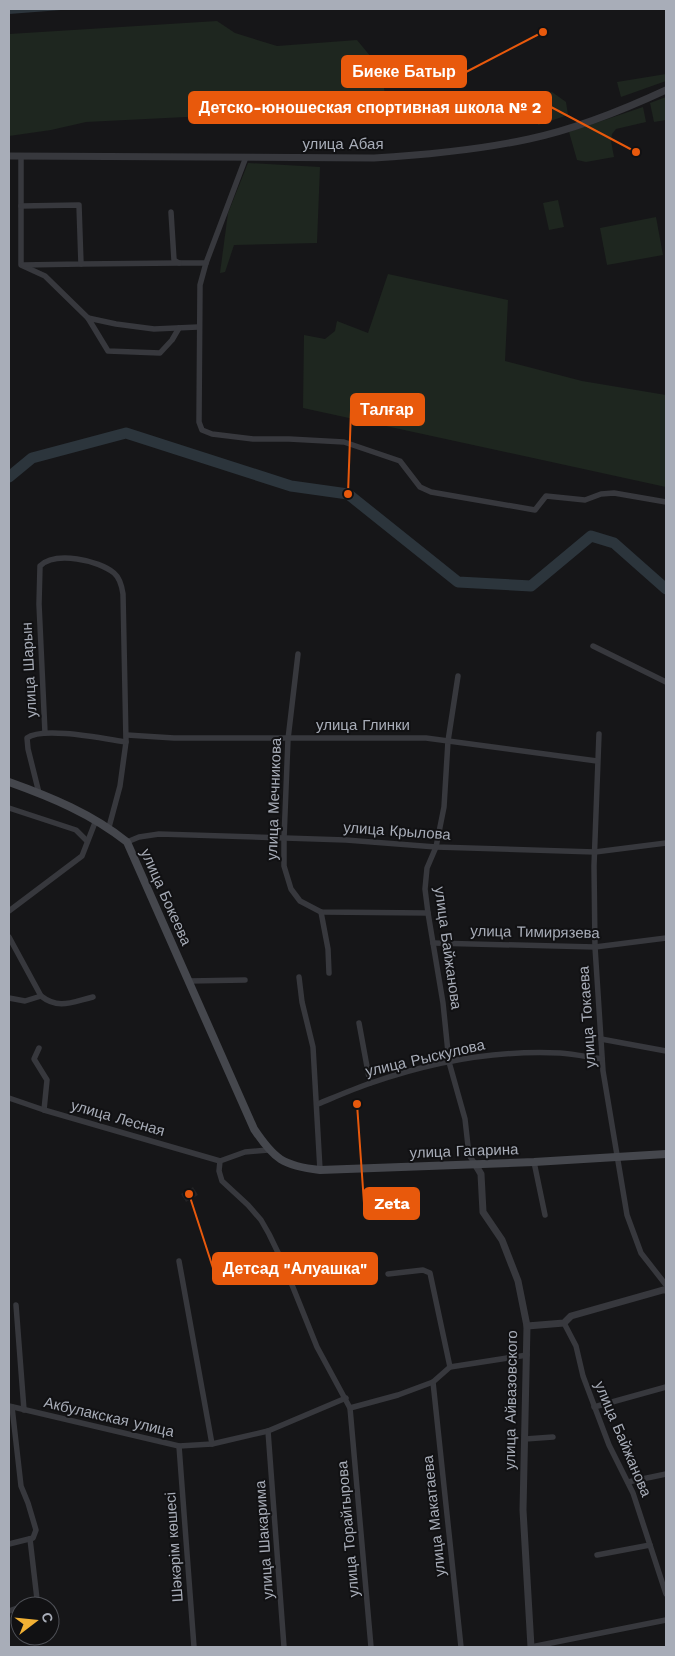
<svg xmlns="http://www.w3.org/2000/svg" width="675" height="1656" font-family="'Work Sans',sans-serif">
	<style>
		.built { fill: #222225 }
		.green { fill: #1e261f }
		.water { fill: #2c353c }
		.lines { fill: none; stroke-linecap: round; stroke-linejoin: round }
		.river { stroke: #2c353c; stroke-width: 11 }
		.minor { stroke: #37383d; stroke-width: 5.5 }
		.tertiary { stroke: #37383d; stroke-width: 7 }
		.secondary { stroke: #45474d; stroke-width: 8 }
		.labels { text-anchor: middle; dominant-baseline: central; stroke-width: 4; stroke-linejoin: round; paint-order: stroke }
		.street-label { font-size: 15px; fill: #a8adb8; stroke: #111113 }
		.leader { fill: none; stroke: #e8590c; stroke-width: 2 }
		.callout-dot { fill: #e8590c; stroke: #111113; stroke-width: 2 }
		.callout { fill: #e8590c; stroke: #e8590c; stroke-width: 2 }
		.callout-label { font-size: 16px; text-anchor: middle; font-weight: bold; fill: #fff }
	</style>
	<rect width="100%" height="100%" fill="#161618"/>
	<path class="built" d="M193 1187 198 1195 186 1202 181 1194Z"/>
	<g class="green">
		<path d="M217 21 235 33 277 46 357 40 381 69 387 107 86 122 51 130 9 136V34Z"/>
		<path d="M666 74V81L621 97 617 82Z"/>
		<path d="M552 92 566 102 568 115 538 125 533 101Z"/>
		<path d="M666 97V120L654 122 650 103Z"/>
		<path d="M643 107 646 122 616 129 612 134 611 141 614 157 586 162 577 160 569 132Z"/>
		<path d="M248 163 320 167 317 243 234 245 225 272 220 273 228 213Z"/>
		<path d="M558 200 564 227 549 230 543 203Z"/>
		<path d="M656 217 663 255 607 265 600 228Z"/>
		<path d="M388 274 508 300 505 361 582 381 666 395V487L303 408 304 335 325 339 335 331 337 321 368 333Z"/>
	</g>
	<path class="water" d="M9 9H74L9 14Z"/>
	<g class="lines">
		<path class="river" d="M9 477 32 458 126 433 291 486 348 494 458 582 531 586 591 536 614 543 666 589"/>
		<g class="minor">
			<path d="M21 156V265L45 276 88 318 116 324 154 329 198 327"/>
			<path d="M246 157 206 263 200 285 199 422 202 430 212 434 253 439H289L344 442 400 461 420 487 431 492 535 510 546 496 585 500 601 494 614 493 666 502"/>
			<path d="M21 206 79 205 81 264 23 265"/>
			<path d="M171 212 174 260 179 263H206"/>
			<path d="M81 264 179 263"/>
			<path d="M88 318 108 351 160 353 172 340 179 328"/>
			<path d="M593 646 666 682"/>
			<path d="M298 654 288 739 284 839V866L291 889 300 901 321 912 428 913"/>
			<path d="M458 676 448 741 444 807 436 847 427 868 425 889 428 913 443 1003 449 1062 465 1119 469 1155 475 1164"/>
			<path d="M45 733 39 604 40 566C55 551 99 560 114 573 120 578 122 587 123 594L126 742 120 786 109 827"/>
			<path d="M599 734 594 866 595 947 603 1071 627 1215 641 1253 666 1285"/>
			<path d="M127 735 174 738H426L597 761"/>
			<path d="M39 793 28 749 27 738C43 726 105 739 126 742"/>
			<path d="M9 808 76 830 87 841"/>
			<path d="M127 842 139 837 159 834 346 840 436 847 595 852 666 843"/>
			<path d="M9 911 82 856 96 820"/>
			<path d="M321 912 328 949 329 973"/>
			<path d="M9 937 41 996C59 1010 72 1002 93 997"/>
			<path d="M433 943 595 947 666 938"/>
			<path d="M299 977 302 1002 313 1047 320 1170"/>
			<path d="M189 981 245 980"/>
			<path d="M9 998 25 1001 41 996"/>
			<path d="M359 1023 370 1083"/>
			<path d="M601 1039 666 1051"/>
			<path d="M39 1048 34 1059 47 1080 44 1110"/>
			<path d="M9 1098 44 1110 220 1161"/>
			<path d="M318 1104C335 1097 353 1089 371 1083 431 1062 497 1050 560 1053 574 1054 588 1057 602 1059"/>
			<path d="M268 1150 245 1152 220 1161 219 1171 222 1181 248 1205 261 1220 269 1234 284 1265 317 1347 350 1408 371 1647"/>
			<path d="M534 1162 545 1215"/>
			<path d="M179 1261 212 1444"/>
			<path d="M388 1274 423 1270 430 1273 450 1367"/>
			<path d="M16 1305 24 1410"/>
			<path d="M564 1323 576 1346 583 1376 609 1445 633 1493 666 1594"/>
			<path d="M433 1382 461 1647"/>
			<path d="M9 1406 179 1446 212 1444 268 1431 346 1398"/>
			<path d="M594 1407 666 1387"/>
			<path d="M350 1408 398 1395 433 1382 450 1367 527 1355"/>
			<path d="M268 1431 284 1647"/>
			<path d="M525 1439 553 1437"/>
			<path d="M179 1446 194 1647"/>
			<path d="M628 1482 666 1474"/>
			<path d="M9 1544 33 1538 36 1530 28 1503 21 1486 12 1407"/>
			<path d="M597 1555 650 1545"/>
			<path d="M24 1606 35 1602 37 1599 30 1539"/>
			<path d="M9 1611 20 1607"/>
			<path d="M531 1647 666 1620"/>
		</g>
		<g class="tertiary">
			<path d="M9 156 374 158C426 155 478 150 529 139 576 129 623 110 666 90"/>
			<path d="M475 1164 481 1174 483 1212 502 1240 518 1281 527 1326 523 1510 531 1647"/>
			<path d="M527 1326 564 1323 571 1316 663 1290H666"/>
		</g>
		<path class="secondary" d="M9 782C51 797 92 814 127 842L254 1129C274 1159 283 1166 320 1170L534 1162 666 1154"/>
	</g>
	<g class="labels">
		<g class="street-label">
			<text x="343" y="144">улица Абая</text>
			<text transform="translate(29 670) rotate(-93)">улица Шарын</text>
			<text x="363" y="725">улица Глинки</text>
			<text transform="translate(274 799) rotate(-88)">улица Мечникова</text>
			<text transform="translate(397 831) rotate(4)">улица Крылова</text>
			<text transform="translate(166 897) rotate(66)">улица Бокеева</text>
			<text transform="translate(535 932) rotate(1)">улица Тимирязева</text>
			<text transform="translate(448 948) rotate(82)">улица Байжанова</text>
			<text transform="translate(587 1017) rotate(-94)">улица Токаева</text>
			<text transform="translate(425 1058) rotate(-13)">улица Рыскулова</text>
			<text transform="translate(118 1118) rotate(16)">улица Лесная</text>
			<text transform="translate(464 1151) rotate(-2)">улица Гагарина</text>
			<text transform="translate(511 1400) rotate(-89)">улица Айвазовского</text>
			<text transform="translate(109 1417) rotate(13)">Акбулакская улица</text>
			<text transform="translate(623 1439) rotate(67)">улица Байжанова</text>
			<text transform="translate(434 1516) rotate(-96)">улица Макатаева</text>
			<text transform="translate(348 1529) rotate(-95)">улица Торайгырова</text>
			<text transform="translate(264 1540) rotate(-94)">улица Шакарима</text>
			<text transform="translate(174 1547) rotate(-94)">Шәкәрім көшесі</text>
		</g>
	</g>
	<path class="leader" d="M543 32L466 72M636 152L551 107M348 494L351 410M357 1104L364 1203M189 1194L213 1268"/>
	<g class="callout-dot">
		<circle cx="543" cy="32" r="5"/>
		<circle cx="636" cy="152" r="5"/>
		<circle cx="348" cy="494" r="5"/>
		<circle cx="357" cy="1104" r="5"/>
		<circle cx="189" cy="1194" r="5"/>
	</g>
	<g class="callout">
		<rect x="342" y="56" width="124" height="31" rx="5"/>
		<rect x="189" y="92" width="362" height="31" rx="5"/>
		<rect x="351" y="394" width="73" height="31" rx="5"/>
		<rect x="364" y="1188" width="55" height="31" rx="5"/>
		<rect x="213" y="1253" width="164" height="31" rx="5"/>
	</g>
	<g class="callout-label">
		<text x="404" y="77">Биеке Батыр</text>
		<text x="370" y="113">Детско-юношеская спортивная школа № 2</text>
		<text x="387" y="415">Талғар</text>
		<text x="392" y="1209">Zeta</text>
		<text x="295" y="1274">Детсад "Алуашка"</text>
	</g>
	<rect width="675" height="1656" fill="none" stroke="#a8adb8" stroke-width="20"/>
	<g transform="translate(35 1621) rotate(74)"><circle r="24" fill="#111113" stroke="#4d4f55"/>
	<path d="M0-4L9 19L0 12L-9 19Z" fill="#f2b134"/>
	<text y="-8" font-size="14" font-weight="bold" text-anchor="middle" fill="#a8adb8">С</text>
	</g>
</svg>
